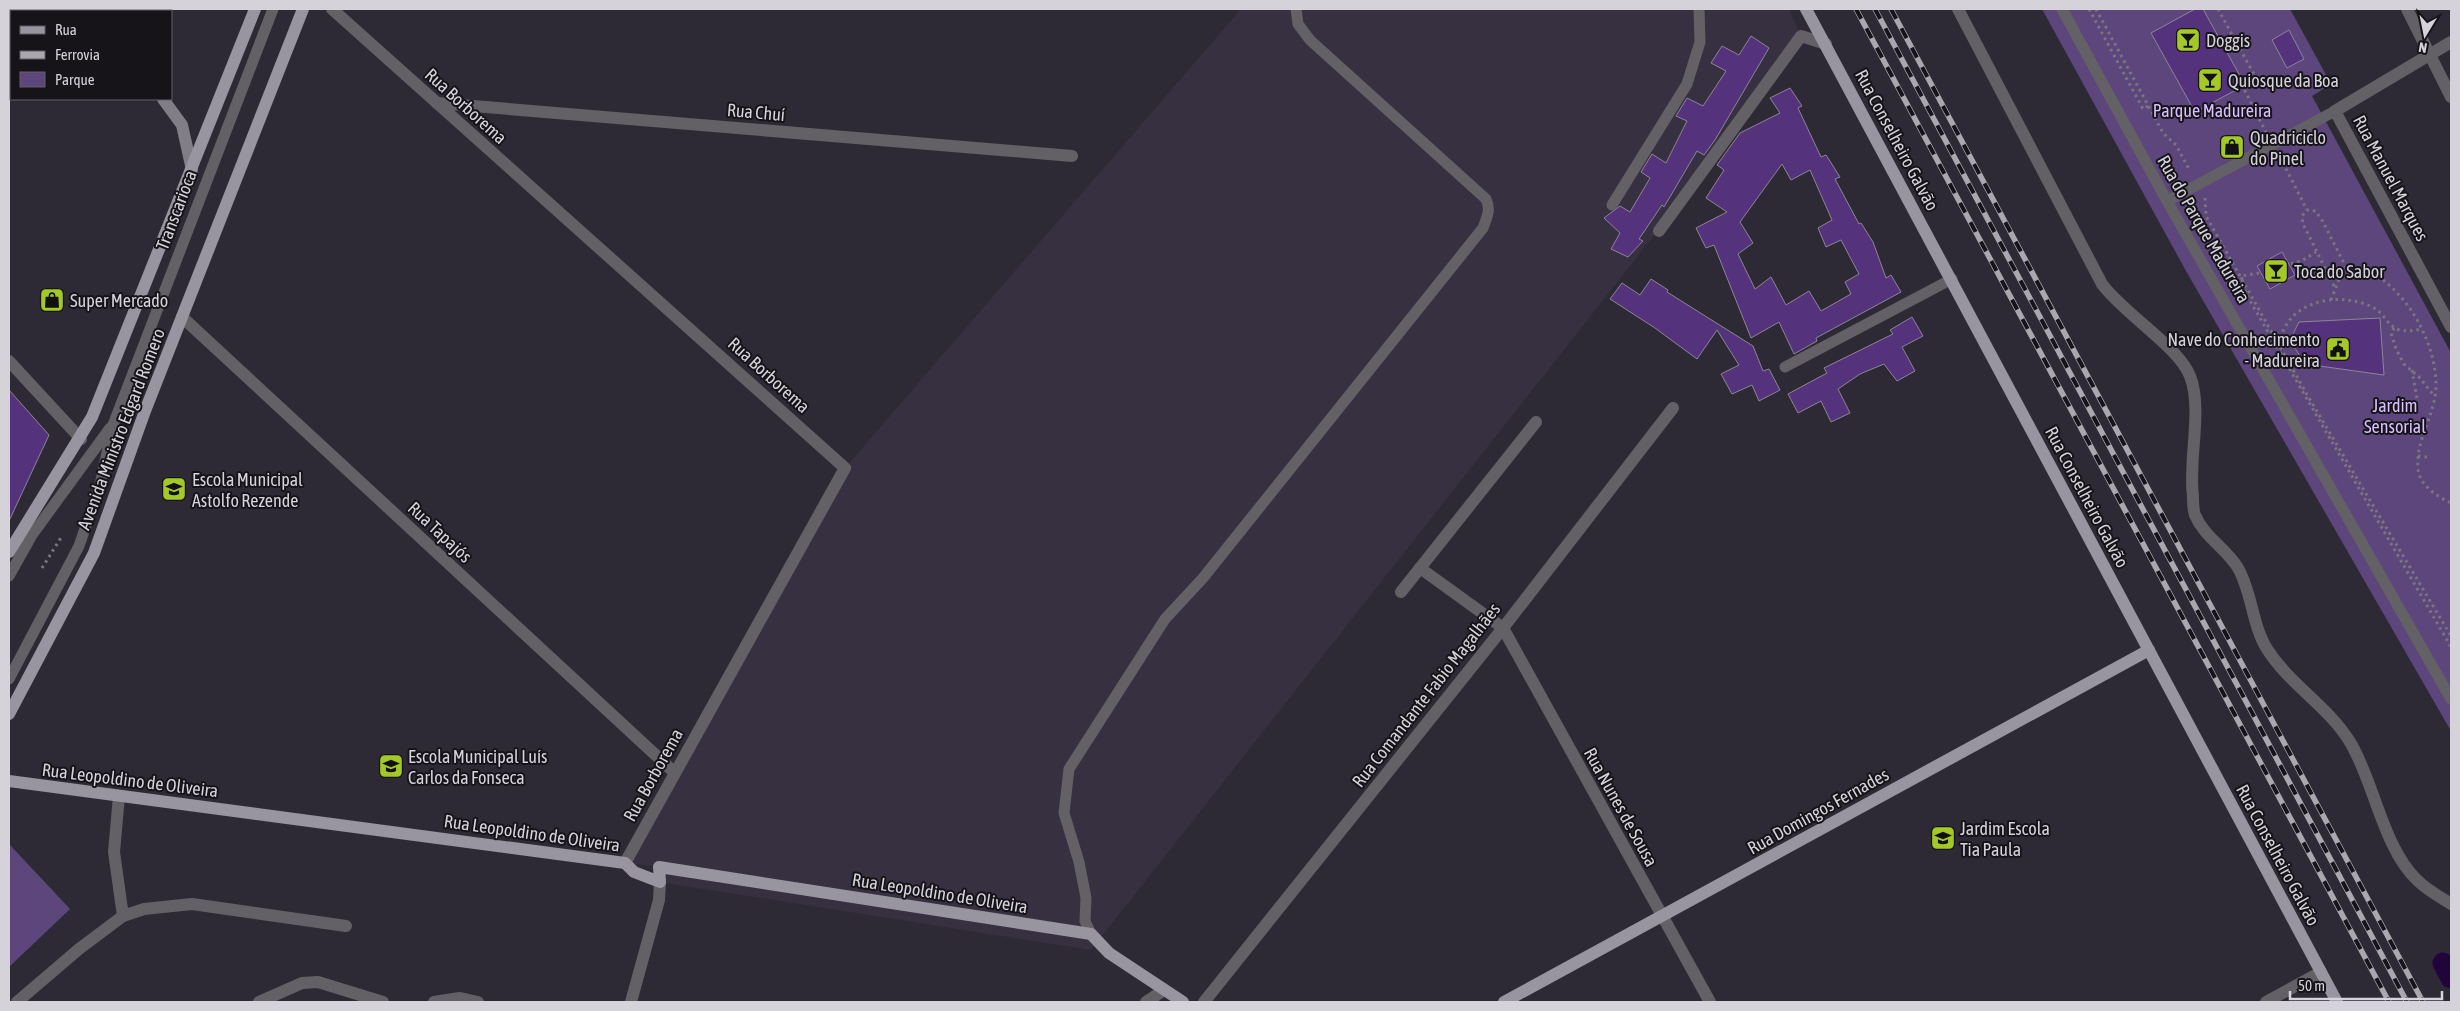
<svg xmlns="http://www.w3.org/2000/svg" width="2460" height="1011" font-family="'Asap Condensed',sans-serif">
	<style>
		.built { fill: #363041 }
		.green { fill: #5d467c }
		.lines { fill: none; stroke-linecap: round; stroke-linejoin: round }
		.canal { stroke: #20043a; stroke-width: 21 }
		.building { fill: #54337c; stroke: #8b8694; fill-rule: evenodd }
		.path { stroke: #7a767f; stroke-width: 3; stroke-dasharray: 2.5 4; stroke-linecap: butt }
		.service { stroke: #636166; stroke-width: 11 }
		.minor { stroke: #636166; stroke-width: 12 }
		.secondary { stroke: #817e87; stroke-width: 12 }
		.primary { stroke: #9894a0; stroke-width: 12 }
		.rail-casing { stroke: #aaa7af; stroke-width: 5.5 }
		.rail { stroke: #161419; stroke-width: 4; stroke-dasharray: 11; stroke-linecap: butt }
		.labels { text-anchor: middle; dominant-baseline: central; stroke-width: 4; stroke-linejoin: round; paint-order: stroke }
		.poi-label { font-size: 18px; fill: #d5d2d9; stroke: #161419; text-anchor: start }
		.street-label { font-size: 18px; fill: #d5d2d9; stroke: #161419 }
		.park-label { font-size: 18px; fill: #d8bffe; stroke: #161419 }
	</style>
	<rect width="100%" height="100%" fill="#2e2a35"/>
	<path class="built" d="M1241 9H1789L1801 36 1682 200 1091 950 660 882 659 867 625 863 845 468Z"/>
	<g class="green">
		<path d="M2042 9H2290L2331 84 2312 96 2451 353V731L2186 271Z"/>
		<path d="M9 844 70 909 9 967Z"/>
	</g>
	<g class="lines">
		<path class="canal" d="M2443 963 2451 978"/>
	</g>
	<g class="building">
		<path d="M2195 9H2203L2245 85 2195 112 2151 33Z"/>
		<path d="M2289 30 2304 59 2287 68 2272 40Z"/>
		<path d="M1751 36 1769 48 1715 140 1704 155 1697 151 1664 207 1662 205 1639 239 1643 241 1628 257 1611 249 1620 233 1604 218 1620 206 1630 212 1650 178 1641 172 1652 154 1666 163 1687 121 1676 116 1687 98 1703 106 1726 71 1711 63 1722 46 1739 55Z"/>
		<path d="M1790 88 1802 106 1798 108 1821 157 1826 155 1840 177 1835 179 1859 224 1861 223 1873 242 1886 278 1891 275 1901 292 1816 338 1817 341 1794 354 1779 322 1751 338 1714 245 1706 248 1696 228 1727 212 1706 198 1724 170 1717 165 1740 133 1780 113 1770 98ZM1782 164 1791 180 1810 170 1832 220 1818 228 1826 247 1841 240 1859 274 1845 282 1851 294 1821 311 1809 291 1786 305 1771 277 1755 289 1738 254 1753 243 1740 222Z"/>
		<path d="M2282 252 2295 275 2270 289 2257 266Z"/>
		<path d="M1651 279 1668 290 1667 292 1753 346 1763 371 1769 369 1780 390 1759 401 1752 385 1732 394 1721 374 1739 365 1717 330 1697 359 1655 328 1610 299 1622 283 1640 295Z"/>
		<path d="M1912 317 1923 336 1902 347 1915 371 1897 381 1884 364 1860 374 1838 389 1850 413 1831 422 1821 401 1798 413 1788 394 1827 373 1824 368 1893 334 1890 330Z"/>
		<path d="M2380 318 2384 375 2305 364 2293 345V334L2299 322Z"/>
		<path d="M9 390 49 435 9 521Z"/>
	</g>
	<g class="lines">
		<g class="path">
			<path d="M2089 9 2143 109 2148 106"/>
			<path d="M2096 9 2163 133 2176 145 2190 171"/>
			<path d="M2218 9 2256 78 2254 84 2244 89 2266 132"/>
			<path d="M2280 157 2307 210"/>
			<path d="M2205 198 2206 216 2309 398 2451 636"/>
			<path d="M2291 264 2303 260 2316 252"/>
			<path d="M2259 273 2241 276 2246 294 2451 647"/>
			<path d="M2334 286 2303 224 2302 216 2307 210 2315 211 2321 218 2349 273"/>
			<path d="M2331 300 2339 279C2349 273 2359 268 2371 271 2375 273 2380 277 2383 280 2413 303 2435 345 2436 383 2437 413 2415 439 2418 469 2419 485 2438 497 2451 503"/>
			<path d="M2394 328 2391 333 2396 349 2404 364 2420 378 2434 396"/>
			<path d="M2279 344C2286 304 2330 292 2365 304 2392 312 2383 338 2421 329"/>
			<path d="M2412 370 2417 399"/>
			<path d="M2418 456 2428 457"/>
			<path d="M42 568 62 536"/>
		</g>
		<g class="service">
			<path d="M2062 9 2167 201 2451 699"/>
			<path d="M2167 201 2335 111"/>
			<path d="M1612 205 1687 84 1700 42 1699 9"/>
			<path d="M1785 367 1952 279"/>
			<path d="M9 576 32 535 110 428"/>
			<path d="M9 679 79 546 100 485 113 425 273 9"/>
			<path d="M1091 934 1085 921 1086 898 1079 862 1064 813 1069 769 1165 619 1203 578 1483 228C1487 217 1491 210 1486 199L1310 40 1298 24 1296 9"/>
		</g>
		<g class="minor">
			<path d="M332 9 845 468 625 863"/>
			<path d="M1958 9 2102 284C2123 313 2179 347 2190 376 2203 409 2188 460 2193 496 2193 502 2193 510 2195 515 2204 537 2226 548 2238 568 2252 592 2252 625 2267 649 2290 685 2328 706 2350 742 2374 781 2383 848 2417 880 2427 890 2440 897 2451 904"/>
			<path d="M2407 9 2451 97"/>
			<path d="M2451 42 2335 111 2451 327"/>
			<path d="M437 103 1072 156"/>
			<path d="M1659 231 1801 36 1826 44"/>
			<path d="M182 317 674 772"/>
			<path d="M9 361 81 439"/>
			<path d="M1420 568 1503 628 1710 1002"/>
			<path d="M1401 592 1536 422"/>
			<path d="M123 916 144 909 192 904 346 926"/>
			<path d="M17 1002 79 949 123 916 114 852 119 796"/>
			<path d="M259 1002 302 983 318 982 383 1002"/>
			<path d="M434 1002 460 998 478 1002"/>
			<path d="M631 1002 659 900 660 882"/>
			<path d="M1146 1002 1164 990"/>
			<path d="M1204 1002 1503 628 1673 408"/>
			<path d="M2266 1002 2321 972"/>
		</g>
		<g class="secondary">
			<path d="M82 9 84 11"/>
			<path d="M163 99 182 125 192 170"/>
		</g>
		<g class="primary">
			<path d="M1806 9 2337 1002"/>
			<path d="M9 552 92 417 255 9"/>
			<path d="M9 714 94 553 145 411 303 9"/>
			<path d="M9 781 625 863 634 872 660 882 659 867 1091 934 1109 953 1183 1002"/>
			<path d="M1504 1002 2149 650"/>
		</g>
		<defs>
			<g id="rail">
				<path d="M1856 9 2389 1002"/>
				<path d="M1875 9 2407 1002"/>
				<path d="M1891 9 2423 1002"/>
			</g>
		</defs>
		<use href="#rail" class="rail-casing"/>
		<use href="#rail" class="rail"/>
	</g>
	<defs>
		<symbol id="bar-square" viewBox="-11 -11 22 22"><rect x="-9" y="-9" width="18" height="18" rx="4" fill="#a4c825" stroke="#161419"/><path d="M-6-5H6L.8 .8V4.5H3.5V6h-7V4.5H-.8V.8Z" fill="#111"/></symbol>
		<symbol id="shop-square" viewBox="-11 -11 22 22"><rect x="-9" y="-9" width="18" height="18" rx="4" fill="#a4c825" stroke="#161419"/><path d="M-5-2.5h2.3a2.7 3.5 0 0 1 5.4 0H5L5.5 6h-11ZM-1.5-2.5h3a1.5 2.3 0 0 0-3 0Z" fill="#111"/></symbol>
		<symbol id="civic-square" viewBox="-11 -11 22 22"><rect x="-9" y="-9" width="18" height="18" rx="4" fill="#a4c825" stroke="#161419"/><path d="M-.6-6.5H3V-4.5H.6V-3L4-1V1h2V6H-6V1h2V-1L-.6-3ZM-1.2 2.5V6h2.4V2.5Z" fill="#111"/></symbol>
		<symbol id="school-square" viewBox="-11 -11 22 22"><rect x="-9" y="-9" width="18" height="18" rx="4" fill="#a4c825" stroke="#161419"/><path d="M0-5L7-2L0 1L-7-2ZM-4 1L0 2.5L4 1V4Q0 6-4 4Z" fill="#111"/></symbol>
	</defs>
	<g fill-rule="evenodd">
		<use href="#bar-square" x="2174" y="26" width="28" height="28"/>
		<use href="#bar-square" x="2196" y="66" width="28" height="28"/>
		<use href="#shop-square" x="2218" y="133" width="28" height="28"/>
		<use href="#bar-square" x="2262" y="257" width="28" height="28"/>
		<use href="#shop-square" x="38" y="286" width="28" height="28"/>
		<use href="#civic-square" x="2324" y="335" width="28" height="28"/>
		<use href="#school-square" x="160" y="475" width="28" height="28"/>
		<use href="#school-square" x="377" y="752" width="28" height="28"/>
		<use href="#school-square" x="1929" y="824" width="28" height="28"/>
	</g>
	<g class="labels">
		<g class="poi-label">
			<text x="2206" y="40">Doggis</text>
			<text x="2228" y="80">Quiosque da Boa</text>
			<text x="2250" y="137">Quadriciclo<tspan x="2250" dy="21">do Pinel</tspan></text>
			<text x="2294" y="271">Toca do Sabor</text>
			<text x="70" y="300">Super Mercado</text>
			<text x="2320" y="339" text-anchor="end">Nave do Conhecimento<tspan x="2320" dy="21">- Madureira</tspan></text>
			<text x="192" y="479">Escola Municipal<tspan x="192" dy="21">Astolfo Rezende</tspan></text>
			<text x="408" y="756">Escola Municipal Luís<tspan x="408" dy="21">Carlos da Fonseca</tspan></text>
			<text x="1960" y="828">Jardim Escola<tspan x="1960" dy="21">Tia Paula</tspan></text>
		</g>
		<g class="street-label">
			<text transform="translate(466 106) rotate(42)">Rua Borborema</text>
			<text transform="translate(756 112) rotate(5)">Rua Chuí</text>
			<text transform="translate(1897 140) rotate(62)">Rua Conselheiro Galvão</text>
			<text transform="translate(2391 178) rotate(62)">Rua Manuel Marques</text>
			<text transform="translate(176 210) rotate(-69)">Transcarioca</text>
			<text transform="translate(2204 229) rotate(60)">Rua do Parque Madureira</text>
			<text transform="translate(769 375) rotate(42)">Rua Borborema</text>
			<text transform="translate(121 429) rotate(-69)">Avenida Ministro Edgard Romero</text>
			<text transform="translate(2087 497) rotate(62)">Rua Conselheiro Galvão</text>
			<text transform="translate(440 532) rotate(43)">Rua Tapajós</text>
			<text transform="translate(1426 695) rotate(-52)">Rua Comandante Fabio Magalhães</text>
			<text transform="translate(653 775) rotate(-61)">Rua Borborema</text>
			<text transform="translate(130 780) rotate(7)">Rua Leopoldino de Oliveira</text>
			<text transform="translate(1621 807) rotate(61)">Rua Nunes de Sousa</text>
			<text transform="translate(1818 811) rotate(-29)">Rua Domingos Fernades</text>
			<text transform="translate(532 833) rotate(8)">Rua Leopoldino de Oliveira</text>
			<text transform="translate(2278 855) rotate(62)">Rua Conselheiro Galvão</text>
			<text transform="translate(940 893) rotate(9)">Rua Leopoldino de Oliveira</text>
		</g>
		<g class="park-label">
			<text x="2212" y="110">Parque Madureira</text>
			<text x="2395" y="405">Jardim<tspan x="2395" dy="21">Sensorial</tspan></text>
		</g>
	</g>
	<rect width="2460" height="1011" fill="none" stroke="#d5d2d9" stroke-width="20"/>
	<rect x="10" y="10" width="162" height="90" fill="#161419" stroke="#626066"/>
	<rect x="20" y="26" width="25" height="8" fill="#9894a0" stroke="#626066"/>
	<text x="55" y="35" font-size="15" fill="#d5d2d9">Rua</text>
	<rect x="20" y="51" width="25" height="8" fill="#aaa7af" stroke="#626066"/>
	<text x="55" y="60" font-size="15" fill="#d5d2d9">Ferrovia</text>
	<rect x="20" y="72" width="25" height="15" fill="#5d467c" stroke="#626066"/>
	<text x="55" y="85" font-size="15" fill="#d5d2d9">Parque</text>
	<g transform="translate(2425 35) rotate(190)" stroke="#161419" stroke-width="4" paint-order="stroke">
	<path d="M0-4L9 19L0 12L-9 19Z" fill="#d5d2d9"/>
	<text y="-8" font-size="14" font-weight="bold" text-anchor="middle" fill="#d5d2d9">N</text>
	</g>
	<path d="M2290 991v8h152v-8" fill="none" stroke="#d5d2d9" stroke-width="2.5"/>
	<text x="2298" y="991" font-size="15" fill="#d5d2d9" stroke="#161419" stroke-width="4" paint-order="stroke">50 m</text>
</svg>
